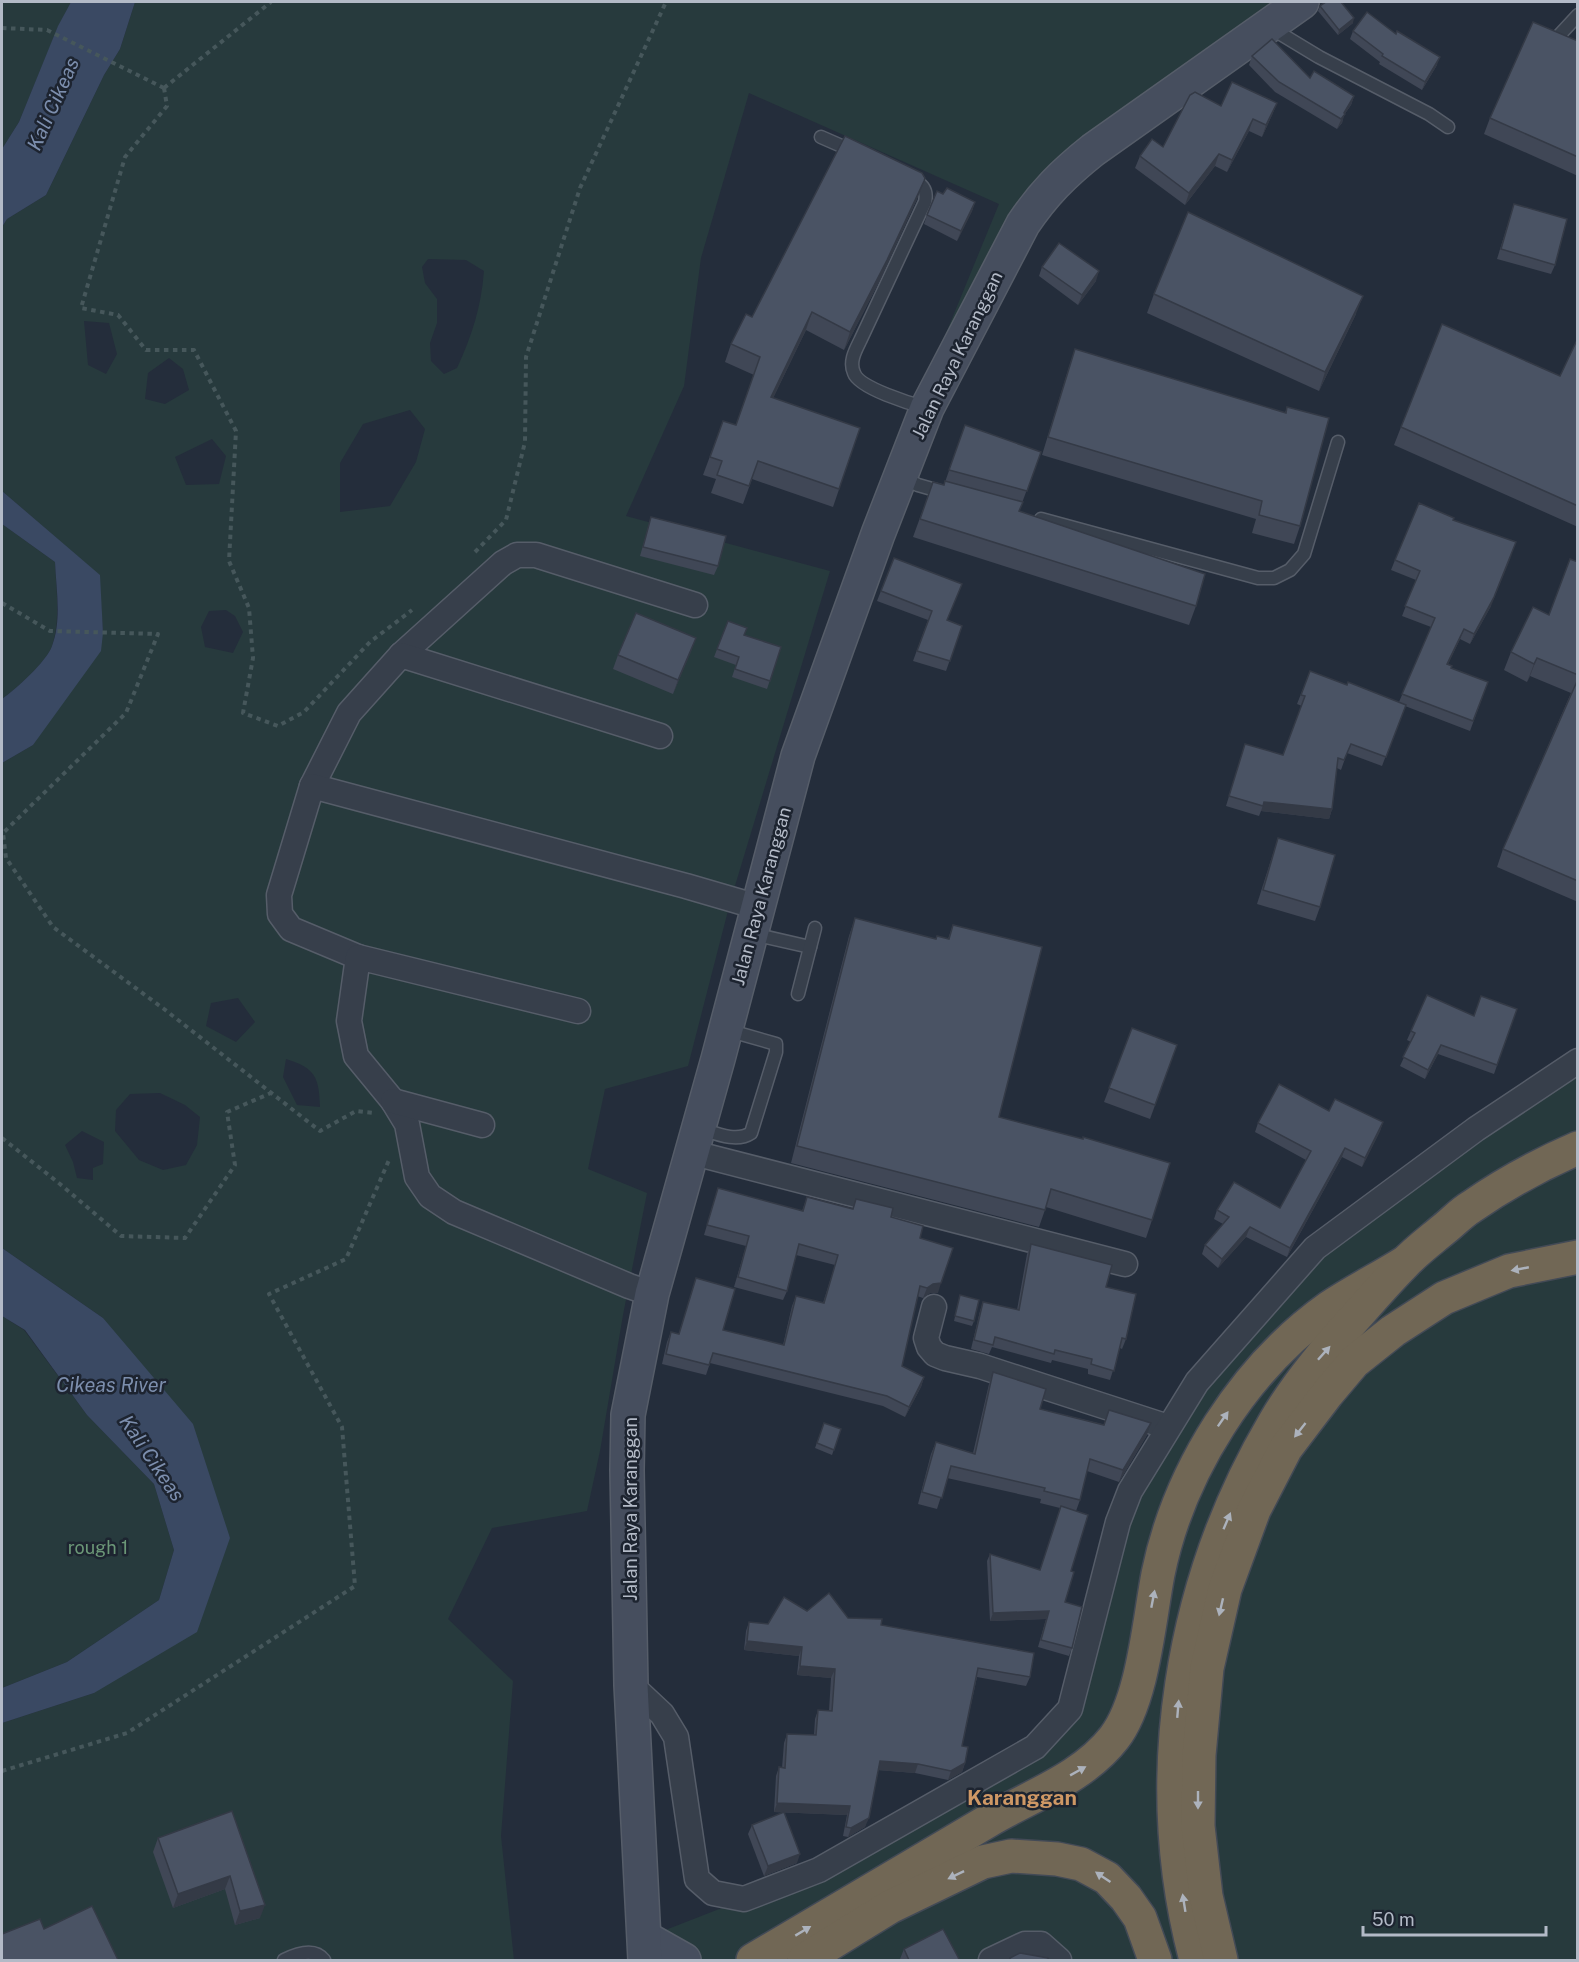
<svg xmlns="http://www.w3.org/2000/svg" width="1579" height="1962" font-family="'Public Sans',sans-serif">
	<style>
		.green { fill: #273a3d; fill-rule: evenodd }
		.water { fill: #3a4963 }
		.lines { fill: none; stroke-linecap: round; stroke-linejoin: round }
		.lane-casing { stroke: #565d69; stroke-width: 15 }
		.street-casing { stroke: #565d69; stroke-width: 27 }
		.secondary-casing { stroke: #565d69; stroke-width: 36 }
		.highway-casing { stroke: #434a56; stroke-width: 36 }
		.path { stroke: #46575b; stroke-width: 4; stroke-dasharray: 4.5 4.5; stroke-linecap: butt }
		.lane { stroke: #373f4b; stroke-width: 12 }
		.street { stroke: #373f4b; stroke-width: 24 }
		.secondary { stroke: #464e5e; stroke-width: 33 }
		.highway { stroke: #716755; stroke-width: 33 }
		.wall { fill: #404756 }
		.shaded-wall { fill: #343a46 }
		.building { fill: #4a5364; stroke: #343a46; stroke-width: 1.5 }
		.oneway { fill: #acb2bc }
		.labels { text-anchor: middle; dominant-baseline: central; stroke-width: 5; stroke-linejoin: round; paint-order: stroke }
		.street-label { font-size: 18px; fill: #b3bac7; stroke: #1d2430 }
		.park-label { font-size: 18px; fill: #6b9777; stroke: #1d2430 }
		.water-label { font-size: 20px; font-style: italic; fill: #7c8ead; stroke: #1d2430 }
		.quarter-label { font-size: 21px; font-weight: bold; fill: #cf9865; stroke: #1d2430 }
	</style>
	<rect width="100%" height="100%" fill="#242d3b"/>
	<g class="green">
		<path d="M2 2H71L58 27 19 122 2 149Z"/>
		<path d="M135 2H1302L1093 150 928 377 999 204 749 93 701 258 684 386 626 516 830 571 731 899 688 1066 605 1089 588 1169 647 1193 623 1315 600 1451 587 1511 492 1528 448 1619 513 1681 501 1836 514 1960H2V1723L94 1693 230 1538 103 1318 2 1248V763L33 745 103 633 99 575 2 491V227L7 219 46 195 104 75 120 49ZM428 259 466 260 484 271C481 308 472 335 457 368L444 374 431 361 430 343 437 323V299L425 283 422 267ZM84 321 109 323 117 354 106 374 88 365ZM169 358 183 369 189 390 165 404 145 399 148 373ZM410 410 425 429 416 462 390 506 340 512V463L363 424ZM212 439 226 456 219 484 186 485 175 457ZM226 610 235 616 243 632 233 653 205 647 201 627 209 611ZM238 998 255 1022 236 1042 206 1026 211 1003ZM286 1059C316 1068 319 1078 320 1107L297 1105 283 1077ZM160 1093 185 1105 200 1117 197 1145 186 1165 163 1170 139 1160 115 1131 116 1110 130 1094ZM82 1131 104 1142 103 1164 93 1168V1180L77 1178 73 1162 65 1145Z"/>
		<path d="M2 524 55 562C56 588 61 620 52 646 47 661 15 690 2 699Z"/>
		<path d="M1577 1060V1960H1221L1206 1896 1216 1546 1196 1960H804L890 1907 753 1960H689L645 1938 819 1870 1037 1746 1070 1709 1150 1459 1315 1248Z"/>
		<path d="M2 1316 24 1330 87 1415 154 1484 174 1550 159 1600 67 1662 2 1688Z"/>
	</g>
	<g class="water">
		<path d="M71 2H135L120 49 104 75 46 195 7 219 2 227V149L19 122 58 26Z"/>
		<path d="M2 491 100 575 103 633 101 651 33 745 2 763V699C15 690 47 661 52 646 62 620 56 588 55 562L2 524Z"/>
		<path d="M2 1248 103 1318 193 1424 230 1538 197 1632 94 1693 2 1723V1688L67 1662 159 1600 174 1550 154 1484 87 1415 25 1330 2 1316Z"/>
	</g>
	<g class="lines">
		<defs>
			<g id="lane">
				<path d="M1271 28 1319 57 1429 114 1448 127"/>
				<path d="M1553 42 1578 15"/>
				<path d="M821 137 853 151"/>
				<path d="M910 178C921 183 928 189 925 202L860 341C855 351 849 362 854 373 859 388 911 404 927 408"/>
				<path d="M901 477 918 485 946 493"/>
				<path d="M1041 519 1258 578H1274L1290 570 1304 554 1338 442"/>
				<path d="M753 934 810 947"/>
				<path d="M798 994 815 928"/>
				<path d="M699 1128C715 1133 736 1143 751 1133L776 1052V1044L727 1030"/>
				<path d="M284 1960C296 1954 314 1947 324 1960"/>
			</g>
			<g id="street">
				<path d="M401 655 503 563 517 555H536L695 605"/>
				<path d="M312 786 349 713 401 655 660 736"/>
				<path d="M358 957 291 929 280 914 279 895 312 786 686 886 758 907"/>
				<path d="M578 1011 358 957 349 1021 356 1056 393 1101 407 1124 417 1177 430 1196 454 1212 629 1286 652 1294"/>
				<path d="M393 1101 482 1125"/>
				<path d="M690 1152 1125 1264"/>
				<path d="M934 1307 926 1338 929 1347 935 1354 945 1358 980 1366 1168 1427"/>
				<path d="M631 1685 662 1714 676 1737 697 1879 713 1893 744 1899 819 1870 1035 1747 1070 1709 1118 1522 1130 1491 1197 1382 1315 1248 1476 1129 1578 1061"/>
				<path d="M991 1960 1025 1944H1041L1059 1960"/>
			</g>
			<g id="secondary">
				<path d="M645 1938 684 1960"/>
				<path d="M645 1960 631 1685 627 1470 628 1415 652 1294 718 1059 798 756 878 534 927 408 1023 224C1044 193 1063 174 1093 150L1302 2"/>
			</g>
			<g id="highway">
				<path d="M753 1960C831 1914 909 1867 988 1821 1030 1796 1083 1778 1114 1738 1143 1701 1149 1621 1158 1574 1179 1471 1244 1368 1330 1307 1354 1291 1380 1278 1404 1263"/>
				<path d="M804 1960 890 1907 983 1862 1011 1856 1057 1859 1081 1864 1107 1878 1126 1898 1140 1918 1155 1960"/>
				<path d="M1196 1960C1148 1780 1180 1583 1274 1423 1298 1382 1329 1346 1361 1311 1375 1295 1389 1279 1404 1264 1416 1251 1431 1240 1444 1229 1453 1222 1461 1213 1471 1207 1504 1184 1541 1164 1578 1148"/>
				<path d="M1221 1960 1206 1896 1198 1826 1199 1755 1207 1668 1225 1589 1254 1510 1286 1448 1327 1394 1354 1362 1393 1331 1444 1298 1509 1271 1578 1257"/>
			</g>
		</defs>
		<use href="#lane" class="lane-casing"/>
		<use href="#street" class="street-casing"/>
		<use href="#secondary" class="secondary-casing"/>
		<use href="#highway" class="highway-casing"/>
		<g class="path">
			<path d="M2 28 47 30 164 88"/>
			<path d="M164 88 167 106 125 157 81 308 118 315 146 350H194L236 431 229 561 249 608 253 658 243 713 278 726 304 712 370 642 412 610"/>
			<path d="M164 88 271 2"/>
			<path d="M475 552 506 520 525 442 526 357 580 188 666 2"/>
			<path d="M2 603 50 631 158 634 126 713 3 833 6 858 53 927 164 1009 320 1131 356 1111 373 1113"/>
			<path d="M2 1138 60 1184 121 1236 185 1238 235 1165 227 1112 271 1093"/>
			<path d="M2 1771 127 1733 355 1586 342 1427 269 1294 346 1259 389 1160"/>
		</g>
		<use href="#lane" class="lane"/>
		<use href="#street" class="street"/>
		<use href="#secondary" class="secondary"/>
		<use href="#highway" class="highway"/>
	</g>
	<g class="wall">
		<path d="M1320 6 1353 23 1338 35 1318 11Z"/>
		<path d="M1353 31 1437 65 1422 90 1379 64 1380 62 1350 39Z"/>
		<path d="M1578 41V176L1484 134 1490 118Z"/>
		<path d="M1252 56 1354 96 1351 105 1344 115 1342 123 1337 129 1275 92 1249 65Z"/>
		<path d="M1277 103 1272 115 1262 137 1249 131 1227 172 1215 166 1185 205 1135 168 1140 156 1163 147 1221 106Z"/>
		<path d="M924 181 917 199 881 278 844 350 806 330 773 398 860 428 833 507 752 479 743 504 711 493 716 479 703 475 723 421 736 425 754 375 725 362 731 344 752 317Z"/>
		<path d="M943 194 975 202 972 211 957 241 924 224 927 215Z"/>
		<path d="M1514 204 1555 265 1551 274 1497 259Z"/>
		<path d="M1042 267 1096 281 1078 305 1039 276Z"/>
		<path d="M1154 294 1356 314 1319 391 1147 313Z"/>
		<path d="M1578 338V527L1394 445 1401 427 1560 376Z"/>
		<path d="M1075 349 1285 413 1287 407 1300 526 1294 544 1252 533 1256 519 1042 455 1069 367Z"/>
		<path d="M965 425 1041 452 1019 511 1196 606 1189 625 913 537 933 482 944 485Z"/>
		<path d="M651 517 718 566 714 575 640 556Z"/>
		<path d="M1453 520 1491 606 1470 644 1460 639 1448 664 1451 668 1488 682 1470 731 1405 706 1382 766 1347 753 1341 770 1337 768 1332 809 1329 819 1261 811 1259 816 1226 806 1245 744 1283 755 1302 706 1297 704 1310 671 1347 685 1399 702 1431 627 1402 616 1416 580 1391 570 1395 560Z"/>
		<path d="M894 558 948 620 962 626 946 671 913 661 928 620 877 601Z"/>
		<path d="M1578 562V902L1497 867 1503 849 1571 693 1530 676 1527 682 1504 670 1511 652 1549 615Z"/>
		<path d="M728 621 744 635 781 647 767 689 732 677 736 665 714 657Z"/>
		<path d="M696 638 673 694 613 669 618 655Z"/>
		<path d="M1278 838 1320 907 1315 921 1257 904Z"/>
		<path d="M855 918 936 939H948L953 925 999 1117 1152 1220 1146 1238 1046 1207 1039 1227 791 1163 849 936Z"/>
		<path d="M1517 1009 1494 1074 1438 1054 1425 1079 1400 1066 1411 1042 1407 1040 1411 1031 1474 1016Z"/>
		<path d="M1132 1028 1177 1045 1150 1119 1104 1102Z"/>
		<path d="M1329 1111 1383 1122 1380 1131 1362 1167 1342 1157 1287 1257 1246 1237 1218 1268 1202 1254 1205 1245 1223 1224 1214 1219 1217 1210 1280 1208 1306 1160 1255 1132 1258 1123Z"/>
		<path d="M718 1188 802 1211 807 1197 852 1209 856 1199 891 1217 920 1238 938 1293H930L923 1298 917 1296 902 1366 924 1377 921 1387 905 1417 883 1406 710 1363 706 1375 662 1364 667 1342 671 1332 679 1334 696 1278 723 1330 783 1345 792 1306 796 1296 823 1303 835 1265 796 1255 787 1291 783 1300 734 1287 746 1246 704 1235Z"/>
		<path d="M1031 1244 1106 1287 1126 1339 1122 1349 1120 1348 1110 1380 1088 1374V1369L1052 1360 1051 1363 992 1347 989 1354 971 1349 980 1311 983 1302 1017 1310 1027 1254Z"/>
		<path d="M960 1295 974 1321 972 1326 954 1321Z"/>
		<path d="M993 1372 1040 1409 1147 1435 1119 1482 1087 1471 1080 1500 1076 1511 1071 1571 1065 1602 1072 1648 1069 1656 1038 1647 1046 1619 990 1621 987 1561 990 1554 1040 1570 1060 1508 1040 1503 1041 1499 947 1478 937 1509 918 1504 931 1454 936 1442 973 1453 989 1384Z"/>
		<path d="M824 1423 841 1429 832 1455 815 1448Z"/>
		<path d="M807 1611 848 1618 881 1625 1030 1677 1026 1686 977 1677 962 1746 965 1763 962 1772 948 1780 915 1773 878 1770 865 1827 848 1837 843 1836 847 1815 774 1812 776 1776 779 1767 782 1768 784 1743 787 1734 814 1735 815 1719 818 1710 829 1711 831 1678 797 1675 799 1656 744 1650 746 1631 749 1622 768 1624Z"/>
		<path d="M232 1811 260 1918 235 1925 225 1889 173 1908 153 1852 158 1838Z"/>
		<path d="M752 1825 797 1863 764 1876 748 1834Z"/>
		<path d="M904 1949 959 1959V1960H901L900 1959Z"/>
	</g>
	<g class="shaded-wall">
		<path d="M1354 18 1353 23 1338 35 1339 30Z"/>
		<path d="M1440 57 1437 65 1422 90 1425 82Z"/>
		<path d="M1354 96 1351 105 1344 115 1342 123 1337 129 1344 113Z"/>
		<path d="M1277 103 1272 115 1262 137 1266 125Z"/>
		<path d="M1253 119 1249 131 1227 172 1232 160Z"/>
		<path d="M1219 154 1215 166 1185 205 1189 193Z"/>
		<path d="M924 181 917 199 881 278 844 350 850 332Z"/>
		<path d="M975 202 972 211 957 241 961 231Z"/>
		<path d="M1099 271 1096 281 1078 305 1082 295Z"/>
		<path d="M1363 296 1356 314 1319 391 1325 372Z"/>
		<path d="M812 312 806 330 765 415 771 397Z"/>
		<path d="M1513 552 1491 606 1470 644 1474 634Z"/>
		<path d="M1464 629 1460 639 1444 673 1447 664Z"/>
		<path d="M696 638 691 652 673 694 678 680Z"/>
		<path d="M1537 658 1530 676 1527 682 1534 664Z"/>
		<path d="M1264 802 1332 809 1329 819 1261 811Z"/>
		<path d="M1441 1045 1438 1054 1425 1079 1428 1070Z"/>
		<path d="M1383 1122 1380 1131 1362 1167 1365 1158Z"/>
		<path d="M1345 1148 1342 1157 1287 1257 1290 1248Z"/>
		<path d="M1250 1227 1246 1237 1218 1268 1222 1259Z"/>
		<path d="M941 1283 938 1293H930L923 1298 927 1288 933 1284Z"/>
		<path d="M924 1377 921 1387 905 1417 909 1407Z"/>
		<path d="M1151 1423 1147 1435 1119 1482 1123 1470Z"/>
		<path d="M1049 1611 1046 1619 990 1621 993 1613Z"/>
		<path d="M747 1641 802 1647 799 1656 744 1650Z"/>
		<path d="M800 1666 835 1669 831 1678 797 1675Z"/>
		<path d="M880 1761 918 1764 915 1773 877 1770Z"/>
		<path d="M965 1763 962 1772 948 1780 951 1771Z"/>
		<path d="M777 1803 850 1806 847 1815 774 1812Z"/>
		<path d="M869 1818 865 1827 848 1837 851 1828Z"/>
		<path d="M800 1854 797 1863 764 1876 768 1866Z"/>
		<path d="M230 1876 225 1889 173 1908 178 1894Z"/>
		<path d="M265 1905 260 1918 235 1925 240 1911Z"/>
	</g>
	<g class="building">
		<path d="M1326 2H1341L1354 18 1339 30 1320 6Z"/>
		<path d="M1367 12 1396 34 1397 31 1440 57 1425 82 1382 56 1383 54 1353 31Z"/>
		<path d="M1533 22 1578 41V157L1490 118Z"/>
		<path d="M1272 39 1310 78 1314 71 1354 96 1344 113 1345 114 1341 119 1279 82 1252 56Z"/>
		<path d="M1232 82 1277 103 1266 125 1253 119 1232 160 1219 154 1189 193 1140 156 1152 139 1163 147 1190 95 1195 92 1221 106Z"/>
		<path d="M845 136 922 173 925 178 924 181 887 260 850 332 812 312 771 397 860 428 839 489 758 461 749 486 717 475 722 461 710 457 723 421 736 425 760 357 731 344 746 314 752 317Z"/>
		<path d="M947 188 975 202 961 231 927 215 937 191 943 194Z"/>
		<path d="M1514 204 1567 219 1555 265 1501 249Z"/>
		<path d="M1188 212 1363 296 1325 372 1154 294Z"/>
		<path d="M1059 243 1099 271 1082 295 1042 267Z"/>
		<path d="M1442 324 1560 376 1578 338V506L1401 427Z"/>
		<path d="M1075 349 1286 413 1287 407 1329 418 1300 526 1259 515 1262 501 1048 437Z"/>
		<path d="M965 425 1041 452 1027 491 949 470Z"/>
		<path d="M945 481 1023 502 1019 511 1205 574 1196 606 920 519 933 482 944 485Z"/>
		<path d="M1419 503 1454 518 1453 520 1516 542 1494 597 1474 634 1464 629 1447 664 1452 666 1451 668 1488 682 1473 721 1402 694 1435 618 1405 606 1420 571 1395 560Z"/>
		<path d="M651 517 726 536 718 566 643 547Z"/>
		<path d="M894 558 962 584 947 620 962 626 950 661 917 651 932 611 881 591Z"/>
		<path d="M1570 559 1578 562V675L1537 658 1534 664 1511 652 1533 607 1549 615Z"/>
		<path d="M636 613 696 638 678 680 618 655Z"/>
		<path d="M728 621 747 628 744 635 781 647 770 681 735 669 739 657 717 649Z"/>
		<path d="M1310 671 1347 685 1348 682 1406 705 1386 757 1351 744 1344 760 1338 758 1332 809 1264 802 1263 806 1229 796 1245 744 1283 755 1305 696 1301 695Z"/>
		<path d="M1578 679V881L1503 849Z"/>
		<path d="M1278 838 1335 855 1320 907 1263 890Z"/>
		<path d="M855 918 936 939 937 936 949 939 953 925 1042 947 999 1117 1083 1139V1137L1170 1163 1152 1220 1051 1189 1045 1210 797 1146Z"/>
		<path d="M1427 995 1474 1016 1481 996 1517 1009 1497 1065 1441 1045 1428 1070 1403 1057 1415 1033 1411 1031Z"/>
		<path d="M1132 1028 1177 1045 1155 1105 1109 1088Z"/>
		<path d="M1279 1084 1329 1111 1335 1099 1383 1122 1365 1158 1345 1148 1290 1248 1250 1227 1222 1259 1205 1245 1229 1217 1217 1210 1234 1182 1280 1208 1311 1151 1258 1123Z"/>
		<path d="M718 1188 803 1211 807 1197 853 1209 856 1199 893 1208 891 1217 923 1226 920 1238 953 1248 941 1283 933 1284 927 1288 920 1286 902 1366 924 1377 909 1407 887 1396 713 1353 709 1365 666 1354 671 1332 679 1334 696 1278 735 1289 723 1330 784 1345 796 1296 824 1303 838 1255 799 1244 787 1291 738 1277 749 1236 707 1225Z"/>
		<path d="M1031 1244 1112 1265 1106 1287 1136 1294 1126 1339 1122 1338 1114 1371 1091 1364 1092 1359 1055 1350 1054 1354 995 1337 993 1345 974 1340 983 1302 1019 1310Z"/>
		<path d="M960 1295 979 1300 974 1321 955 1316Z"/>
		<path d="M993 1372 1046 1389 1040 1409 1104 1425 1109 1410 1151 1423 1123 1470 1090 1459 1080 1500 1044 1491 1045 1488 951 1466 942 1498 922 1492 936 1442 975 1454Z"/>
		<path d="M824 1423 841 1429 834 1450 817 1443Z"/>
		<path d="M1061 1506 1088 1515 1071 1571 1074 1572 1065 1602 1082 1607 1072 1648 1041 1640 1049 1611 993 1613 990 1554 1040 1570Z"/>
		<path d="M829 1593 848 1618 882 1619 881 1625 1034 1653 1030 1677 978 1668 962 1746 968 1747 965 1763 951 1771 918 1764 880 1761 869 1818 851 1828 846 1827 850 1806 777 1803 779 1767 785 1768 787 1734 816 1735 818 1710 832 1711 835 1669 800 1666 802 1647 747 1641 749 1622 768 1624 784 1597 807 1611Z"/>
		<path d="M232 1811 265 1905 240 1911 230 1876 178 1894 158 1838Z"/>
		<path d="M784 1812 800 1854 768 1866 752 1825Z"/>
		<path d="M92 1906 118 1960H2V1934L40 1919 44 1929Z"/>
		<path d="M943 1929 959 1959 957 1960H909L904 1949Z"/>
		<path d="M1020 1953 1048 1958V1960H1010V1958Z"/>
	</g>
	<defs><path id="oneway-solid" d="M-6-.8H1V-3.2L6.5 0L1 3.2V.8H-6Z" transform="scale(1.5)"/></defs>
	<g class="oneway">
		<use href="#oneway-solid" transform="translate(1520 1269) rotate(169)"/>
		<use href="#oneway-solid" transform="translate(1324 1353) rotate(-48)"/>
		<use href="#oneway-solid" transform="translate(1223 1419) rotate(-55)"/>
		<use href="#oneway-solid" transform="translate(1300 1430) rotate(128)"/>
		<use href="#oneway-solid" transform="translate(1227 1521) rotate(-67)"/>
		<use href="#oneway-solid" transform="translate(1153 1599) rotate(-79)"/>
		<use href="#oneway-solid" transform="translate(1221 1607) rotate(103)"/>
		<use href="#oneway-solid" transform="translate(1178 1709) rotate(-85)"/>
		<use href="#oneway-solid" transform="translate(1078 1771) rotate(-29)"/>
		<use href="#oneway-solid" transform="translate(1198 1800) rotate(90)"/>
		<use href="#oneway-solid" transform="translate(956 1875) rotate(154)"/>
		<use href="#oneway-solid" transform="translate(1103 1877) rotate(-146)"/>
		<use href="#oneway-solid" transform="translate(1184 1903) rotate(-99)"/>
		<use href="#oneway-solid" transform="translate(803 1931) rotate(-31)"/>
	</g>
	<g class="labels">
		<g class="street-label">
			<text transform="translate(957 355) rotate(-64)">Jalan Raya Karanggan</text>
			<text transform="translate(761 896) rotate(-75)">Jalan Raya Karanggan</text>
			<text transform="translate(630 1509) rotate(-90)">Jalan Raya Karanggan</text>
		</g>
		<g class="park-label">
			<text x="98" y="1547">rough 1</text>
		</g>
		<g class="water-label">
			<text transform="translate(53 104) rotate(-66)">Kali Cikeas</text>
			<text x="111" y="1385">Cikeas River</text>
			<text transform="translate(152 1458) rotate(56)">Kali Cikeas</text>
		</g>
		<g class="quarter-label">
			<text x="1022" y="1797">Karanggan</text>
		</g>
	</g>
	<rect width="1579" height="1962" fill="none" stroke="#b3bac7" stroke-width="6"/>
	<path d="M1363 1926v9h183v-9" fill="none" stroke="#b3bac7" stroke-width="3"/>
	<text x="1372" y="1926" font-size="18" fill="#b3bac7" stroke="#1d2430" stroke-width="4.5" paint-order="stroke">50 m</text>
</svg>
